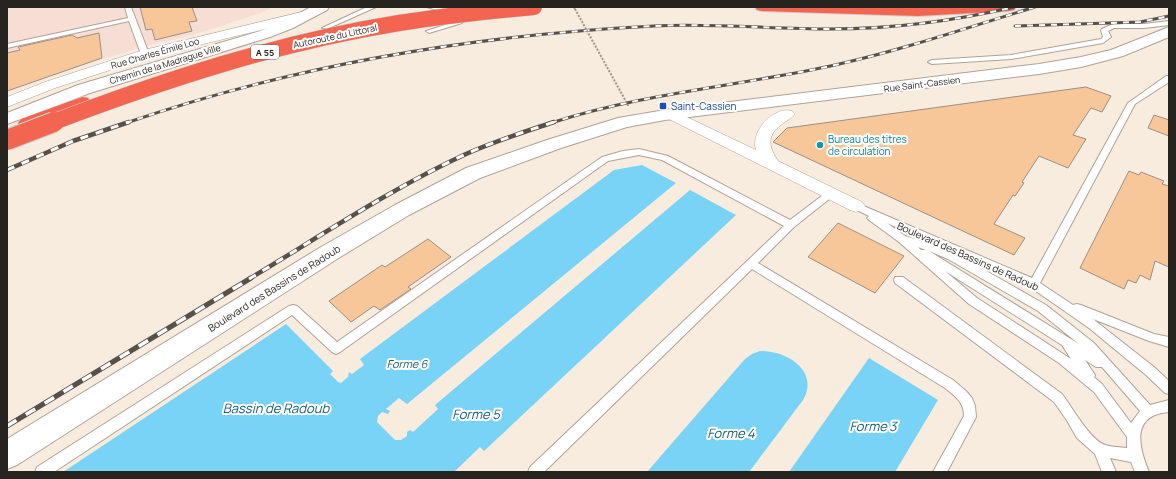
<svg xmlns="http://www.w3.org/2000/svg" width="1176" height="479" font-family="Manrope,sans-serif">
	<style>
		.commercial { fill: #f6ded4 }
		.water { fill: #79d3f6 }
		.building { fill: #f7c79a; stroke: #9c8f84 }
		.lines { fill: none; stroke-linecap: round; stroke-linejoin: round }
		.service-casing { stroke: #aea396; stroke-width: 2 }
		.minor-casing { stroke: #aea396; stroke-width: 1 }
		.tertiary-casing { stroke: #aea396; stroke-width: 2 }
		.motorway-casing { stroke: #cfcfce; stroke-width: 2 }
		.path { stroke: #9c948a; stroke-width: 2; stroke-dasharray: 2 1.5; stroke-linecap: butt }
		.service { fill: #fff; fill-rule: evenodd }
		.minor { fill: #fff; fill-rule: evenodd }
		.tertiary { fill: #fff; fill-rule: evenodd }
		.motorway { fill: #f36551; fill-rule: evenodd }
		.rail-far2-casing { stroke: #57514a; stroke-width: 3 }
		.rail-far1-casing { stroke: #57514a; stroke-width: 4.5 }
		.rail-casing { stroke: #57514a; stroke-width: 5 }
		.rail-far2 { stroke: #fff; stroke-width: 2; stroke-dasharray: 6; stroke-linecap: butt }
		.rail-far1 { stroke: #fff; stroke-width: 3; stroke-dasharray: 8; stroke-linecap: butt }
		.rail { stroke: #fff; stroke-width: 3.5; stroke-dasharray: 11; stroke-linecap: butt }
		.motorway-bridge-far1-casing { stroke: #cfcfce; stroke-width: 17; stroke-linecap: butt }
		.motorway-bridge-casing { stroke: #cfcfce; stroke-width: 22; stroke-linecap: butt }
		.path-bridge { stroke: #9c948a; stroke-width: 2; stroke-dasharray: 2 1.5; stroke-linecap: butt }
		.motorway-bridge-far1 { stroke: #f36551; stroke-width: 16 }
		.motorway-bridge { stroke: #f36551; stroke-width: 20 }
		.transit-dot { fill: #1a4fb4; stroke: #fff; stroke-width: 1.5 }
		.culture-dot { fill: #0f9aa8; stroke: #fff; stroke-width: 1.5 }
		.labels { text-anchor: middle; dominant-baseline: central; stroke-width: 4; stroke-linejoin: round; paint-order: stroke }
		.far-street-label { font-size: 9px; fill: #27231e; stroke: #fff }
		.shield { fill: #fff; stroke: #686562; stroke-width: 1 }
		.shield-label { font-size: 9px; font-weight: bold; fill: #27231e }
		.transit-label { font-size: 10px; fill: #164399; stroke: #fff; text-anchor: start }
		.culture-label { font-size: 10px; fill: #0d838f; stroke: #fff; text-anchor: start }
		.street-label { font-size: 10px; fill: #27231e; stroke: #fff }
		.water-label { font-size: 11px; font-style: italic; fill: #165e76; stroke: #fff }
		.near-water-label { font-size: 13px; font-style: italic; fill: #165e76; stroke: #fff }
	</style>
	<rect width="100%" height="100%" fill="#f7ecde"/>
	<path class="commercial" d="M7 7H272L261 13 193 35 150 45 82 65 7 92Z"/>
	<g class="water">
		<path d="M642 165 676 183 407 404 399 398 386 409 390 411 388 414 382 412 378 416 377 422 395 440H401L407 436V432L410 430 413 432 438 409 435 405 690 190 736 215 484 451 480 447 454 472H63L286 324 333 371 330 374 338 382 341 383 348 377 349 372 352 374 364 365 360 359 614 170Z"/>
		<path d="M760 351C786 350 820 371 803 400L749 472H647L745 359 752 354Z"/>
		<path d="M869 358 938 400 895 472H789Z"/>
	</g>
	<g class="building">
		<path d="M140 7H192L197 21 189 22 192 31 155 40 152 29 146 30Z"/>
		<path d="M99 33 102 58 7 91V53L20 50 18 47 72 35 77 38Z"/>
		<path d="M1086 87 1111 96 1102 112 1091 108 1073 135 1086 139 1068 168 1039 156 1022 182 1024 183 1015 196 1013 195 994 224 1025 238 1014 255 773 142 787 128Z"/>
		<path d="M1154 115 1169 120V136L1148 128Z"/>
		<path d="M1129 171 1139 175 1141 172 1164 181 1162 184 1169 186V267L1155 261 1150 280 1140 275 1136 283 1128 280 1124 289 1080 268Z"/>
		<path d="M838 223 904 256 875 293 808 257Z"/>
		<path d="M428 239 451 257 408 287 411 289 380 310 374 306 351 322 329 301 382 265 385 267Z"/>
	</g>
	<g class="lines">
		<defs>
			<g id="service">
				<path d="M125 7H131L149 54 148 56H145L141 54 129 21 7 48V44L128 18Z"/>
				<path d="M367 7H376L327 29 322 28Z"/>
				<path d="M427 7H438L457 13 454 15Z"/>
				<path d="M465 13 468 15 462 23 429 33 426 31 458 21 463 14Z"/>
				<path d="M1169 21V25L1144 28H1114L1108 31 1111 37 1103 43 1011 59 932 64 928 62 932 60 1011 55 1101 39 1103 37 1101 30 1102 29 1113 24H1144Z"/>
				<path d="M1166 76H1169V82L1135 104 1040 283 1073 305 1077 304 1081 305 1154 334 1169 337V347L1149 341 1093 319 1154 367 1169 381V394L1165 393 1146 375 1089 328 1030 287 960 256 1046 305 1094 343 1150 405 1169 400V412C1131 415 1138 446 1149 472H1135L1131 462 1110 458 1116 472H1102L1095 454 1077 438 1066 419 1054 402 895 283 894 280 895 277H903L1062 394C1072 407 1090 440 1105 445 1112 447 1120 447 1127 448V437L1094 392 1059 363 969 304 899 242 869 220 867 218 869 216 853 208 851 206 853 204H859L1032 278 1128 103ZM887 223 941 247 905 236ZM918 247 926 250H927H921ZM929 251 948 259 1038 311 1079 344ZM945 271 1062 345 1071 359 977 298ZM1085 360 1096 367H1102L1140 411 1131 423 1102 384 1094 377 1095 375Z"/>
				<path d="M639 149 668 156 790 220 827 192H833L835 194 833 196 794 227 758 263 953 380 966 391 972 398 975 406 976 417 947 472H933L964 416C964 402 955 396 945 388L752 269 544 472H528L530 467 784 226 662 160 639 155 608 161 340 352 336 354 332 352 292 315 54 472H35L37 467 289 306 293 305 297 306 337 342 602 157 623 151Z"/>
			</g>
			<g id="minor">
				<path d="M306 11 310 12 312 15 310 18 150 57 55 88 7 107V97L45 82 140 51Z"/>
				<path d="M670 109 756 150C750 131 774 106 792 111L795 114C792 118 789 119 785 122 767 134 767 144 778 161L862 202 865 206 862 210 856 212 850 210 665 117 662 114 665 111Z"/>
			</g>
			<g id="tertiary">
				<path d="M311 7H329L327 10 293 28 270 37 90 93 7 124V113L78 85 260 31 283 22Z"/>
				<path d="M1169 27V37L1123 56 1081 67 1039 74 665 120 627 127 561 148 480 178 409 215 337 259 17 465 7 469V439L321 247 395 205 466 168 547 140 618 118 665 110 1039 64 1081 57 1111 50Z"/>
			</g>
			<g id="motorway">
				<path d="M755 7H1016L1014 10 1009 11 918 16 762 11 757 10Z"/>
				<path d="M82 97 88 98 91 102 88 106 27 128 21 127 18 123 21 119Z"/>
			</g>
		</defs>
		<use href="#service" class="service-casing"/>
		<use href="#minor" class="minor-casing"/>
		<use href="#tertiary" class="tertiary-casing"/>
		<use href="#motorway" class="motorway-casing"/>
		<path class="path" d="M574 7 575 9"/>
		<use href="#service" class="service"/>
		<use href="#minor" class="minor"/>
		<use href="#tertiary" class="tertiary"/>
		<use href="#motorway" class="motorway"/>
		<defs>
			<g id="rail-far2">
				<path d="M1015 26 1140 22 1169 16"/>
				<path d="M126 123C295 65 476 35 654 26 713 23 771 29 830 29 892 29 954 21 1014 7"/>
				<path d="M551 123C643 93 740 86 835 65 903 50 969 27 1035 7"/>
			</g>
			<g id="rail-far1">
				<path d="M7 170 73 141 129 122"/>
				<path d="M249 279C319 237 392 188 466 154 495 141 524 132 554 122"/>
			</g>
			<path id="rail" d="M7 426 251 278"/>
		</defs>
		<use href="#rail-far2" class="rail-far2-casing"/>
		<use href="#rail-far1" class="rail-far1-casing"/>
		<use href="#rail" class="rail-casing"/>
		<use href="#rail-far2" class="rail-far2"/>
		<use href="#rail-far1" class="rail-far1"/>
		<use href="#rail" class="rail"/>
		<defs>
			<path id="motorway-bridge-far1" d="M51 123C164 80 280 42 399 23 444 16 489 11 534 7"/>
			<path id="motorway-bridge" d="M7 140 54 122"/>
		</defs>
		<use href="#motorway-bridge-far1" class="motorway-bridge-far1-casing"/>
		<use href="#motorway-bridge" class="motorway-bridge-casing"/>
		<path class="path-bridge" d="M575 9 629 107"/>
		<use href="#motorway-bridge-far1" class="motorway-bridge-far1"/>
		<use href="#motorway-bridge" class="motorway-bridge"/>
	</g>
	<rect class="transit-dot" x="659" y="102" width="8" height="8" rx="2"/>
	<circle class="culture-dot" cx="820" cy="145" r="4"/>
	<g class="labels">
		<g class="far-street-label">
			<text transform="translate(335 36) rotate(-12)">Autoroute du Littoral</text>
			<text transform="translate(155 53) rotate(-16)">Rue Charles Émile Loo</text>
			<text transform="translate(165 64) rotate(-17)">Chemin de la Madrague Ville</text>
			<text transform="translate(922 84) rotate(-7)">Rue Saint-Cassien</text>
		</g>
		<rect class="shield" x="251" y="45" width="28" height="14" rx="3"/>
		<g class="shield-label">
			<text x="265" y="52">A 55</text>
		</g>
		<g class="transit-label">
			<text x="671" y="106">Saint-Cassien</text>
		</g>
		<g class="culture-label">
			<text x="828" y="139">Bureau des titres<tspan x="828" dy="12">de circulation</tspan></text>
		</g>
		<g class="street-label">
			<text transform="translate(968 256) rotate(24)">Boulevard des Bassins de Radoub</text>
			<text transform="translate(274 288) rotate(-32)">Boulevard des Bassins de Radoub</text>
		</g>
		<g class="water-label">
			<text x="407" y="363">Forme 6</text>
		</g>
		<g class="near-water-label">
			<text x="276" y="408">Bassin de Radoub</text>
			<text x="476" y="414">Forme 5</text>
			<text x="873" y="426">Forme 3</text>
			<text x="731" y="433">Forme 4</text>
		</g>
	</g>
	<rect width="1176" height="479" fill="none" stroke="#27231e" stroke-width="16"/>
</svg>
